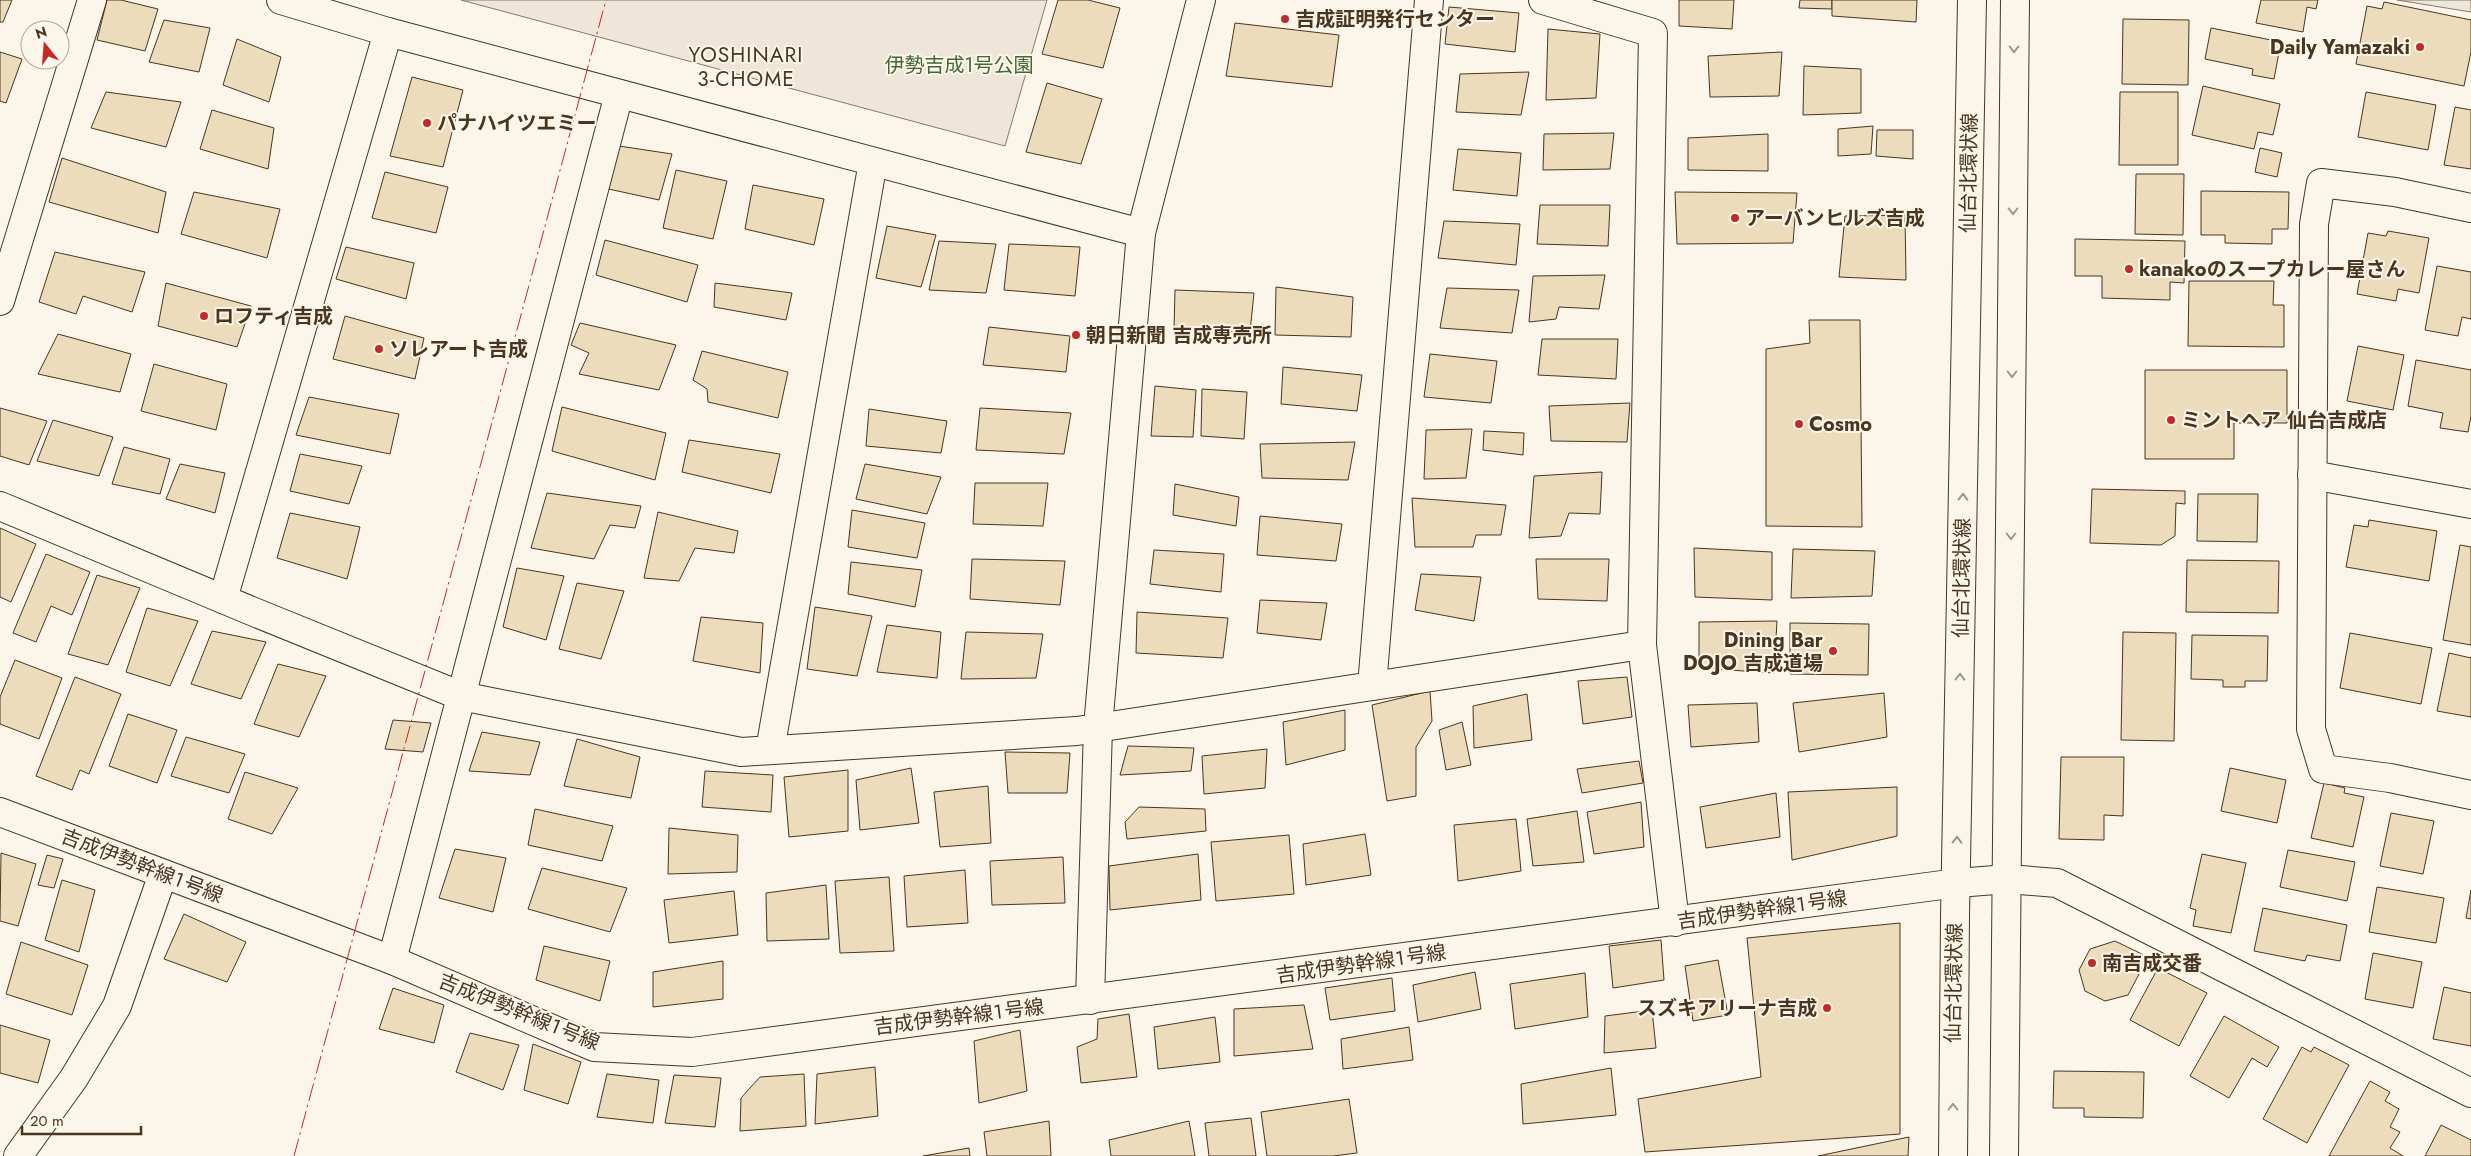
<svg xmlns="http://www.w3.org/2000/svg" width="2471" height="1156" font-family="Jost,'Noto Sans JP',sans-serif">
	<style>
		.green { fill: #ede6d9; stroke: #887966 }
		.parking { fill: #ede7d9; stroke: #887966 }
		.building { fill: #ecdcbc; stroke: #4a3520 }
		.lines { fill: none; stroke-linecap: round; stroke-linejoin: round }
		.minor-casing { stroke: #4a3520; stroke-width: 30 }
		.major-casing { stroke: #4a3520; stroke-width: 30 }
		.minor { stroke: #fbf6e9; stroke-width: 28 }
		.major { stroke: #fbf6e9; stroke-width: 28 }
		.power { stroke: #c62828; stroke-width: 1; stroke-dasharray: 18 4 2.5 4; stroke-linecap: butt }
		.oneway { stroke: #a29684 }
		.poi-dot { fill: #c62828; stroke: #fbf6e9; stroke-width: 2 }
		.labels { text-anchor: middle; dominant-baseline: central; stroke-width: 4; stroke-linejoin: round; paint-order: stroke }
		.poi-label { font-size: 20px; font-weight: bold; fill: #4a3520; stroke: #fbf6e9; text-anchor: start }
		.park-label { font-size: 20px; fill: #436837; stroke: #fbf6e9 }
		.street-label { font-size: 20px; fill: #4a3520; stroke: #fbf6e9 }
		.neighbourhood-label { font-size: 21px; letter-spacing: 1px; fill: #4a3520; stroke: #fbf6e9 }
	</style>
	<rect width="100%" height="100%" fill="#fbf6e9"/>
	<path class="green" d="M461 0H1047L1005 146Z"/>
	<path class="parking" d="M2397 0H2471V12Z"/>
	<g class="building">
		<path d="M0 0H12L3 22H0Z"/>
		<path d="M107 0H121L158 9 145 51 97 40Z"/>
		<path d="M1058 0H1088L1120 8 1103 68 1042 54Z"/>
		<path d="M1679 0H1734L1732 29 1679 26Z"/>
		<path d="M1800 0H1832V9L1799 8Z"/>
		<path d="M1832 0H1917L1916 22 1832 16Z"/>
		<path d="M2261 0H2318L2316 9 2307 7 2303 32 2256 23Z"/>
		<path d="M2384 2 2471 20V52L2464 86 2356 64 2367 6 2382 9Z"/>
		<path d="M1449 7 1519 13 1515 52 1445 44Z"/>
		<path d="M2123 19 2189 20 2188 85 2122 84Z"/>
		<path d="M164 20 210 28 199 72 149 62Z"/>
		<path d="M1235 23 1339 35 1332 87 1226 76Z"/>
		<path d="M2211 28 2281 42 2274 79 2252 75 2253 69 2205 59Z"/>
		<path d="M1548 29 1600 34 1596 98 1546 100Z"/>
		<path d="M237 39 281 57 269 102 223 85Z"/>
		<path d="M0 52 22 59 6 103 0 101Z"/>
		<path d="M1782 52 1779 96 1710 97 1708 56Z"/>
		<path d="M1804 66 1861 69V113L1803 115Z"/>
		<path d="M1529 72 1521 115 1456 112 1460 74Z"/>
		<path d="M412 77 463 90 443 167 390 156Z"/>
		<path d="M1047 83 1102 99 1081 164 1026 152Z"/>
		<path d="M2203 86 2280 104 2273 135 2258 132 2254 149 2192 135Z"/>
		<path d="M106 92 181 102 166 147 91 128Z"/>
		<path d="M2120 92H2178V165H2119Z"/>
		<path d="M2366 92 2436 105 2428 150 2358 137Z"/>
		<path d="M2455 107 2471 110V169L2444 165Z"/>
		<path d="M212 110 274 128 268 169 200 149Z"/>
		<path d="M1873 126 1871 154 1838 156V129Z"/>
		<path d="M1877 130H1913V159L1876 156Z"/>
		<path d="M1614 133 1610 169 1543 170 1544 134Z"/>
		<path d="M1768 134V171L1688 170V138Z"/>
		<path d="M619 146 672 154 659 200 604 188Z"/>
		<path d="M2260 148 2282 153 2277 177 2255 172Z"/>
		<path d="M1458 149 1521 153 1517 196 1453 190Z"/>
		<path d="M62 158 166 192 158 233 49 202Z"/>
		<path d="M676 170 727 181 713 239 663 228Z"/>
		<path d="M385 172 448 187 436 233 372 218Z"/>
		<path d="M2136 174H2184L2183 235 2135 234Z"/>
		<path d="M753 185 824 199 814 245 745 229Z"/>
		<path d="M2201 191 2289 192 2288 229H2272V244L2225 243V235H2201Z"/>
		<path d="M194 192 280 209 267 258 181 234Z"/>
		<path d="M1675 192 1797 193 1793 243 1677 244Z"/>
		<path d="M1540 205H1610L1608 246 1537 244Z"/>
		<path d="M1905 215 1906 280 1839 277 1845 216Z"/>
		<path d="M1444 221 1520 224 1516 265 1438 258Z"/>
		<path d="M887 226 936 235 921 287 876 278Z"/>
		<path d="M2388 231 2429 238 2419 293 2398 289 2396 301 2357 294 2368 233 2386 236Z"/>
		<path d="M2075 239 2185 241 2184 283 2170 282V300L2102 298V276H2075Z"/>
		<path d="M605 240 698 265 687 302 596 275Z"/>
		<path d="M939 241 996 244 986 293 929 290Z"/>
		<path d="M1009 244 1080 247 1075 296 1004 290Z"/>
		<path d="M346 247 414 263 406 299 336 279Z"/>
		<path d="M55 252 145 272 132 312 83 296 76 314 39 302Z"/>
		<path d="M2437 266 2471 272V319L2462 317 2458 336 2425 330Z"/>
		<path d="M1605 275 1599 309 1559 307 1556 319 1529 322 1533 276Z"/>
		<path d="M2189 281H2274L2273 305H2284V347L2188 346Z"/>
		<path d="M166 283 251 306 237 347 158 326Z"/>
		<path d="M715 283 792 293 786 320 714 307Z"/>
		<path d="M1276 287 1353 297 1351 337 1275 335Z"/>
		<path d="M1447 288 1519 290 1512 333 1440 328Z"/>
		<path d="M1175 290 1254 293 1250 332 1174 330Z"/>
		<path d="M345 316 424 338 415 379 333 359Z"/>
		<path d="M1809 320H1860L1862 527 1766 526V349L1810 343Z"/>
		<path d="M580 323 676 345 659 390 579 374 589 353 571 345Z"/>
		<path d="M989 327 1070 336 1066 372 983 365Z"/>
		<path d="M58 334 131 354 120 392 38 374Z"/>
		<path d="M1542 339H1618L1616 379 1538 375Z"/>
		<path d="M2358 346 2404 355 2393 410 2347 401Z"/>
		<path d="M702 351 788 372 778 418 708 402 707 389 693 380Z"/>
		<path d="M1430 354 1497 361 1491 403 1424 397Z"/>
		<path d="M2416 360 2471 370V416L2468 432 2440 428 2443 413 2408 406Z"/>
		<path d="M154 364 227 384 216 430 141 411Z"/>
		<path d="M1283 367 1362 375 1357 411 1281 404Z"/>
		<path d="M2145 370H2287V423H2234V459H2145Z"/>
		<path d="M1155 386 1196 390 1193 437 1151 436Z"/>
		<path d="M1202 389 1247 392 1244 439 1201 436Z"/>
		<path d="M309 397 399 414 390 454 296 435Z"/>
		<path d="M1630 403 1627 442 1551 441 1549 406Z"/>
		<path d="M562 407 666 433 655 480 552 451Z"/>
		<path d="M0 408 47 421 29 465 0 456Z"/>
		<path d="M980 408 1071 413 1064 454 976 450Z"/>
		<path d="M869 409 947 421 941 453 866 446Z"/>
		<path d="M53 420 113 437 99 476 37 461Z"/>
		<path d="M1472 429 1466 478 1424 479 1426 430Z"/>
		<path d="M1484 431 1524 433 1523 455 1483 450Z"/>
		<path d="M689 440 780 454 771 493 682 472Z"/>
		<path d="M1355 442 1348 480 1262 478 1260 444Z"/>
		<path d="M124 447 170 459 160 494 112 484Z"/>
		<path d="M300 454 362 466 349 504 290 491Z"/>
		<path d="M180 464 225 473 215 513 166 499Z"/>
		<path d="M865 464 941 477 927 514 856 499Z"/>
		<path d="M1602 472 1600 514 1569 513 1561 536 1529 538 1534 476Z"/>
		<path d="M975 483H1048L1043 526 973 524Z"/>
		<path d="M1175 484 1239 497 1236 526 1173 515Z"/>
		<path d="M2092 489 2185 491V504L2176 503 2175 536 2161 545 2090 543Z"/>
		<path d="M547 493 641 506 635 528 610 525 594 559 531 548Z"/>
		<path d="M2198 494H2258L2257 542 2197 541Z"/>
		<path d="M1412 498 1506 505 1501 535H1476L1473 547H1415Z"/>
		<path d="M852 510 925 523 917 558 848 547Z"/>
		<path d="M658 512 738 531 734 553 695 548 679 581 644 578Z"/>
		<path d="M290 513 360 527 347 579 277 558Z"/>
		<path d="M1260 516 1342 524 1336 561 1257 555Z"/>
		<path d="M2369 520 2437 531 2429 581 2346 567 2354 525 2368 527Z"/>
		<path d="M0 528 36 544 11 602 0 597Z"/>
		<path d="M2460 545 2471 547V645L2443 640Z"/>
		<path d="M1694 548 1772 552V600L1695 597Z"/>
		<path d="M1793 549 1875 551 1872 596 1791 598Z"/>
		<path d="M1154 550 1224 554 1221 592 1150 584Z"/>
		<path d="M46 554 90 572 72 615 51 606 36 642 13 633Z"/>
		<path d="M972 559 1065 561 1060 605 970 599Z"/>
		<path d="M1536 559H1609L1607 601 1538 599Z"/>
		<path d="M2187 560 2279 561 2278 613 2186 612Z"/>
		<path d="M851 562 922 570 915 607 848 594Z"/>
		<path d="M517 568 564 576 546 640 503 627Z"/>
		<path d="M1421 574 1481 577 1474 621 1415 610Z"/>
		<path d="M97 575 140 588 108 665 68 654Z"/>
		<path d="M577 583 624 591 601 659 559 649Z"/>
		<path d="M1260 600 1327 603 1321 640 1257 633Z"/>
		<path d="M815 607 872 616 857 676 807 669Z"/>
		<path d="M147 608 198 621 170 686 126 672Z"/>
		<path d="M1137 612 1228 618 1223 658 1136 653Z"/>
		<path d="M701 617 763 623 760 673 693 661Z"/>
		<path d="M1777 621 1774 673 1699 668V622Z"/>
		<path d="M1790 623 1869 624 1868 675 1790 674Z"/>
		<path d="M887 625 941 632 937 678 877 672Z"/>
		<path d="M212 631 266 642 241 699 191 684Z"/>
		<path d="M966 632 1043 634 1036 678 961 679Z"/>
		<path d="M2123 632 2176 633 2174 741 2121 740Z"/>
		<path d="M2350 633 2432 648 2421 704 2340 688Z"/>
		<path d="M2192 635 2268 636 2267 681H2245V687H2223V680L2191 679Z"/>
		<path d="M2449 653 2471 658V717L2437 711Z"/>
		<path d="M15 660 62 678 39 739 0 724V697Z"/>
		<path d="M278 664 326 676 299 737 254 724Z"/>
		<path d="M75 677 121 694 89 774 80 770 72 790 36 776Z"/>
		<path d="M1627 677 1632 717 1583 724 1578 681Z"/>
		<path d="M1430 691 1432 721 1416 747V796L1387 801 1372 705Z"/>
		<path d="M1884 693 1887 737 1799 752 1793 703Z"/>
		<path d="M1527 694 1532 740 1474 748 1473 706Z"/>
		<path d="M1757 703 1759 742 1691 747 1688 705Z"/>
		<path d="M1345 710V750L1286 765 1283 722Z"/>
		<path d="M128 714 177 730 157 783 109 766Z"/>
		<path d="M393 720 431 723 423 752 385 749Z"/>
		<path d="M1462 722 1471 765 1446 770 1439 730Z"/>
		<path d="M482 732 540 742 530 775 469 771Z"/>
		<path d="M186 737 245 754 229 793 171 776Z"/>
		<path d="M577 739 640 757 631 798 564 786Z"/>
		<path d="M1128 746 1194 748 1191 771 1120 775Z"/>
		<path d="M1267 749 1265 788 1204 794 1202 756Z"/>
		<path d="M1005 752 1070 753 1067 793H1008Z"/>
		<path d="M2061 757H2124L2123 816 2104 815V840L2059 839Z"/>
		<path d="M1639 761 1643 783 1582 793 1577 769Z"/>
		<path d="M911 768 919 823 860 830 856 780Z"/>
		<path d="M2230 768 2286 780 2277 823 2221 811Z"/>
		<path d="M848 770V831L789 837 784 777Z"/>
		<path d="M705 771 773 775 771 812 702 807Z"/>
		<path d="M245 772 298 788 272 834 228 819Z"/>
		<path d="M2324 783 2345 788 2344 793 2364 797 2353 847 2311 838Z"/>
		<path d="M988 786 991 843 940 847 934 792Z"/>
		<path d="M1897 787V836L1792 860 1788 792Z"/>
		<path d="M1776 793 1780 837 1706 848 1700 807Z"/>
		<path d="M1641 802 1644 847 1594 854 1587 812Z"/>
		<path d="M1139 807 1205 809 1206 831 1127 839 1125 822Z"/>
		<path d="M535 809 613 826 602 861 528 845Z"/>
		<path d="M1577 811 1584 862 1533 866 1527 819Z"/>
		<path d="M2391 813 2434 821 2423 874 2380 866Z"/>
		<path d="M1516 819 1521 871 1458 881 1454 825Z"/>
		<path d="M669 828 738 835 737 872 668 874Z"/>
		<path d="M1365 834 1371 875 1306 885 1303 844Z"/>
		<path d="M1289 835 1294 894 1216 901 1211 842Z"/>
		<path d="M455 849 506 858 493 912 439 898Z"/>
		<path d="M2288 850 2355 862 2347 901 2280 887Z"/>
		<path d="M1 853 36 864 18 926 0 921Z"/>
		<path d="M1198 854 1201 900 1110 910 1109 866Z"/>
		<path d="M2202 854 2246 863 2231 933 2193 926 2196 910 2190 908Z"/>
		<path d="M47 855 63 859 54 888 38 885Z"/>
		<path d="M1063 857 1065 903 992 905 990 861Z"/>
		<path d="M542 868 627 888 610 932 528 909Z"/>
		<path d="M965 870 968 923 907 927 904 876Z"/>
		<path d="M889 877 894 951 840 953 835 881Z"/>
		<path d="M62 880 95 890 79 952 45 940Z"/>
		<path d="M826 885 829 939 767 941 766 893Z"/>
		<path d="M2377 887 2444 898 2436 943 2369 932Z"/>
		<path d="M2471 890V919L2466 918Z"/>
		<path d="M734 891 738 935 669 943 664 900Z"/>
		<path d="M2263 908 2347 925 2340 961 2307 955 2305 961 2254 951Z"/>
		<path d="M184 914 246 942 227 982 164 959Z"/>
		<path d="M1900 923V1134L1645 1152 1638 1099 1761 1077 1747 938Z"/>
		<path d="M1661 940 1664 980 1613 988 1609 946Z"/>
		<path d="M2115 941 2148 957 2128 995 2105 1001 2085 991 2079 970 2090 949Z"/>
		<path d="M21 942 88 965 72 1015 6 994Z"/>
		<path d="M544 946 610 961 600 1001 536 980Z"/>
		<path d="M2373 953 2422 962 2413 1008 2365 999Z"/>
		<path d="M1718 960 1728 1015 1693 1021 1685 966Z"/>
		<path d="M723 961V999L653 1007V972Z"/>
		<path d="M2158 968 2207 993 2179 1046 2130 1020Z"/>
		<path d="M1475 972 1481 1009 1418 1022 1413 985Z"/>
		<path d="M1585 973 1588 1017 1515 1029 1510 984Z"/>
		<path d="M1392 978 1395 1011 1330 1020 1325 988Z"/>
		<path d="M2444 987 2471 993V1046L2433 1039Z"/>
		<path d="M393 988 444 1005 434 1043 379 1029Z"/>
		<path d="M1304 1005 1313 1049 1234 1056V1009Z"/>
		<path d="M1652 1010 1656 1048 1604 1053 1605 1016Z"/>
		<path d="M1129 1014 1137 1077 1081 1083 1077 1047 1097 1039 1098 1019Z"/>
		<path d="M2224 1016 2279 1047 2267 1067 2252 1058 2229 1098 2190 1076Z"/>
		<path d="M1215 1017 1220 1062 1158 1069 1154 1027Z"/>
		<path d="M0 1025 50 1040 38 1083 0 1073Z"/>
		<path d="M1409 1027 1413 1060 1343 1069 1341 1039Z"/>
		<path d="M1020 1030 1027 1091 979 1103 974 1041Z"/>
		<path d="M470 1033 519 1045 503 1090 456 1072Z"/>
		<path d="M533 1044 581 1062 568 1104 524 1090Z"/>
		<path d="M2302 1047 2311 1052 2314 1047 2349 1065 2307 1143 2263 1119Z"/>
		<path d="M875 1067 878 1116 815 1124 817 1074Z"/>
		<path d="M1611 1068 1616 1115 1523 1124 1521 1084Z"/>
		<path d="M2054 1071 2144 1072 2143 1118 2084 1117V1108H2053Z"/>
		<path d="M607 1074 659 1080 653 1123 597 1117Z"/>
		<path d="M804 1074 806 1126 740 1131 741 1098 760 1077Z"/>
		<path d="M674 1075 721 1078 715 1127 665 1123Z"/>
		<path d="M2370 1081 2390 1092 2385 1101 2399 1109 2390 1127 2400 1132 2390 1148 2403 1156H2329Z"/>
		<path d="M1349 1099 1357 1153 1333 1156H1267L1261 1112Z"/>
		<path d="M1251 1118 1256 1156H1209L1205 1123Z"/>
		<path d="M1049 1121 1051 1156H987L984 1132Z"/>
		<path d="M1189 1121 1195 1156H1111L1109 1140Z"/>
		<path d="M2441 1125 2471 1140V1156H2425Z"/>
		<path d="M1909 1137 1908 1156H1818Z"/>
		<path d="M969 1148 970 1156H923Z"/>
	</g>
	<g class="lines">
		<defs>
			<g id="minor">
				<path d="M281 0 388 32 1141 233"/>
				<path d="M1543 0 1653 33 1642 645 1675 922"/>
				<path d="M2471 208 2395 192 2321 183 2314 224 2311 729 2323 769 2390 778 2471 795"/>
				<path d="M0 301 92 0"/>
				<path d="M2312 475 2471 504"/>
				<path d="M0 506 254 612 461 696 741 752 1077 731 1642 645"/>
				<path d="M223 599 388 32"/>
				<path d="M1372 686 1429 0"/>
				<path d="M770 750 873 162"/>
				<path d="M0 812 392 960 594 1047 692 1052 1957 883 2008 879 2057 883 2471 1093"/>
				<path d="M392 960 619 94"/>
				<path d="M1090 1000 1098 727 1141 233 1201 0"/>
				<path d="M18 1156 74 1078 117 1006 163 874"/>
			</g>
			<g id="major">
				<path d="M1953 1156 1955 917 1972 0"/>
				<path d="M2004 1156 2015 0"/>
			</g>
		</defs>
		<use href="#minor" class="minor-casing"/>
		<use href="#major" class="major-casing"/>
		<use href="#minor" class="minor"/>
		<use href="#major" class="major"/>
		<path class="power" d="M294 1156 606 0"/>
	</g>
	<defs><path id="oneway-chevron" d="M-2-3.5L2.5 0L-2 3.5" fill="none" stroke-width="1.6" stroke-linecap="round" stroke-linejoin="round" transform="scale(1.25)"/></defs>
	<g class="oneway">
		<use href="#oneway-chevron" transform="translate(2014 49) rotate(90)"/>
		<use href="#oneway-chevron" transform="translate(2013 211) rotate(90)"/>
		<use href="#oneway-chevron" transform="translate(2012 374) rotate(90)"/>
		<use href="#oneway-chevron" transform="translate(1963 497) rotate(-89)"/>
		<use href="#oneway-chevron" transform="translate(2011 536) rotate(90)"/>
		<use href="#oneway-chevron" transform="translate(1960 677) rotate(-89)"/>
		<use href="#oneway-chevron" transform="translate(1957 840) rotate(-89)"/>
		<use href="#oneway-chevron" transform="translate(1953 1107) rotate(-90)"/>
	</g>
	<g class="poi-dot">
		<circle cx="1285" cy="19" r="5"/>
		<circle cx="2420" cy="47" r="5"/>
		<circle cx="427" cy="123" r="5"/>
		<circle cx="1735" cy="218" r="5"/>
		<circle cx="2129" cy="269" r="5"/>
		<circle cx="204" cy="316" r="5"/>
		<circle cx="1076" cy="335" r="5"/>
		<circle cx="379" cy="349" r="5"/>
		<circle cx="2171" cy="420" r="5"/>
		<circle cx="1799" cy="424" r="5"/>
		<circle cx="1833" cy="651" r="5"/>
		<circle cx="2092" cy="963" r="5"/>
		<circle cx="1827" cy="1008" r="5"/>
	</g>
	<g class="labels">
		<g class="poi-label">
			<text x="1295" y="19">吉成証明発行センター</text>
			<text x="2410" y="47" text-anchor="end">Daily Yamazaki</text>
			<text x="437" y="123">パナハイツエミー</text>
			<text x="1745" y="218">アーバンヒルズ吉成</text>
			<text x="2139" y="269">kanakoのスープカレー屋さん</text>
			<text x="214" y="316">ロフティ吉成</text>
			<text x="1086" y="335">朝日新聞 吉成専売所</text>
			<text x="389" y="349">ソレアート吉成</text>
			<text x="2181" y="420">ミントヘア 仙台吉成店</text>
			<text x="1809" y="424">Cosmo</text>
			<text x="1823" y="640" text-anchor="end">Dining Bar<tspan x="1823" dy="23">DOJO 吉成道場</tspan></text>
			<text x="2102" y="963">南吉成交番</text>
			<text x="1817" y="1008" text-anchor="end">スズキアリーナ吉成</text>
		</g>
		<g class="park-label">
			<text x="959" y="65">伊勢吉成1号公園</text>
		</g>
		<g class="street-label">
			<text transform="translate(1969 173) rotate(-89)">仙台北環状線</text>
			<text transform="translate(1962 578) rotate(-89)">仙台北環状線</text>
			<text transform="translate(142 866) rotate(21)">吉成伊勢幹線１号線</text>
			<text transform="translate(1762 910) rotate(-8)">吉成伊勢幹線１号線</text>
			<text transform="translate(1361 964) rotate(-8)">吉成伊勢幹線１号線</text>
			<text transform="translate(1954 983) rotate(-89)">仙台北環状線</text>
			<text transform="translate(519 1012) rotate(22)">吉成伊勢幹線１号線</text>
			<text transform="translate(959 1017) rotate(-7)">吉成伊勢幹線１号線</text>
		</g>
		<g class="neighbourhood-label">
			<text x="746" y="55">YOSHINARI<tspan x="746" dy="24">3-CHOME</tspan></text>
		</g>
	</g>
	<g transform="translate(45 45) rotate(343)"><circle r="24" fill="#fbf6e9" stroke="#b4a999"/>
	<path d="M0-4L9 19L0 12L-9 19Z" fill="#c62828"/>
	<text y="-8" font-size="14" font-weight="bold" text-anchor="middle" fill="#4a3520">N</text>
	</g>
	<path d="M22 1126v8h119v-8" fill="none" stroke="#4a3520" stroke-width="2.5"/>
	<text x="30" y="1126" font-size="15" fill="#4a3520" stroke="#fbf6e9" stroke-width="4" paint-order="stroke">20 m</text>
</svg>
